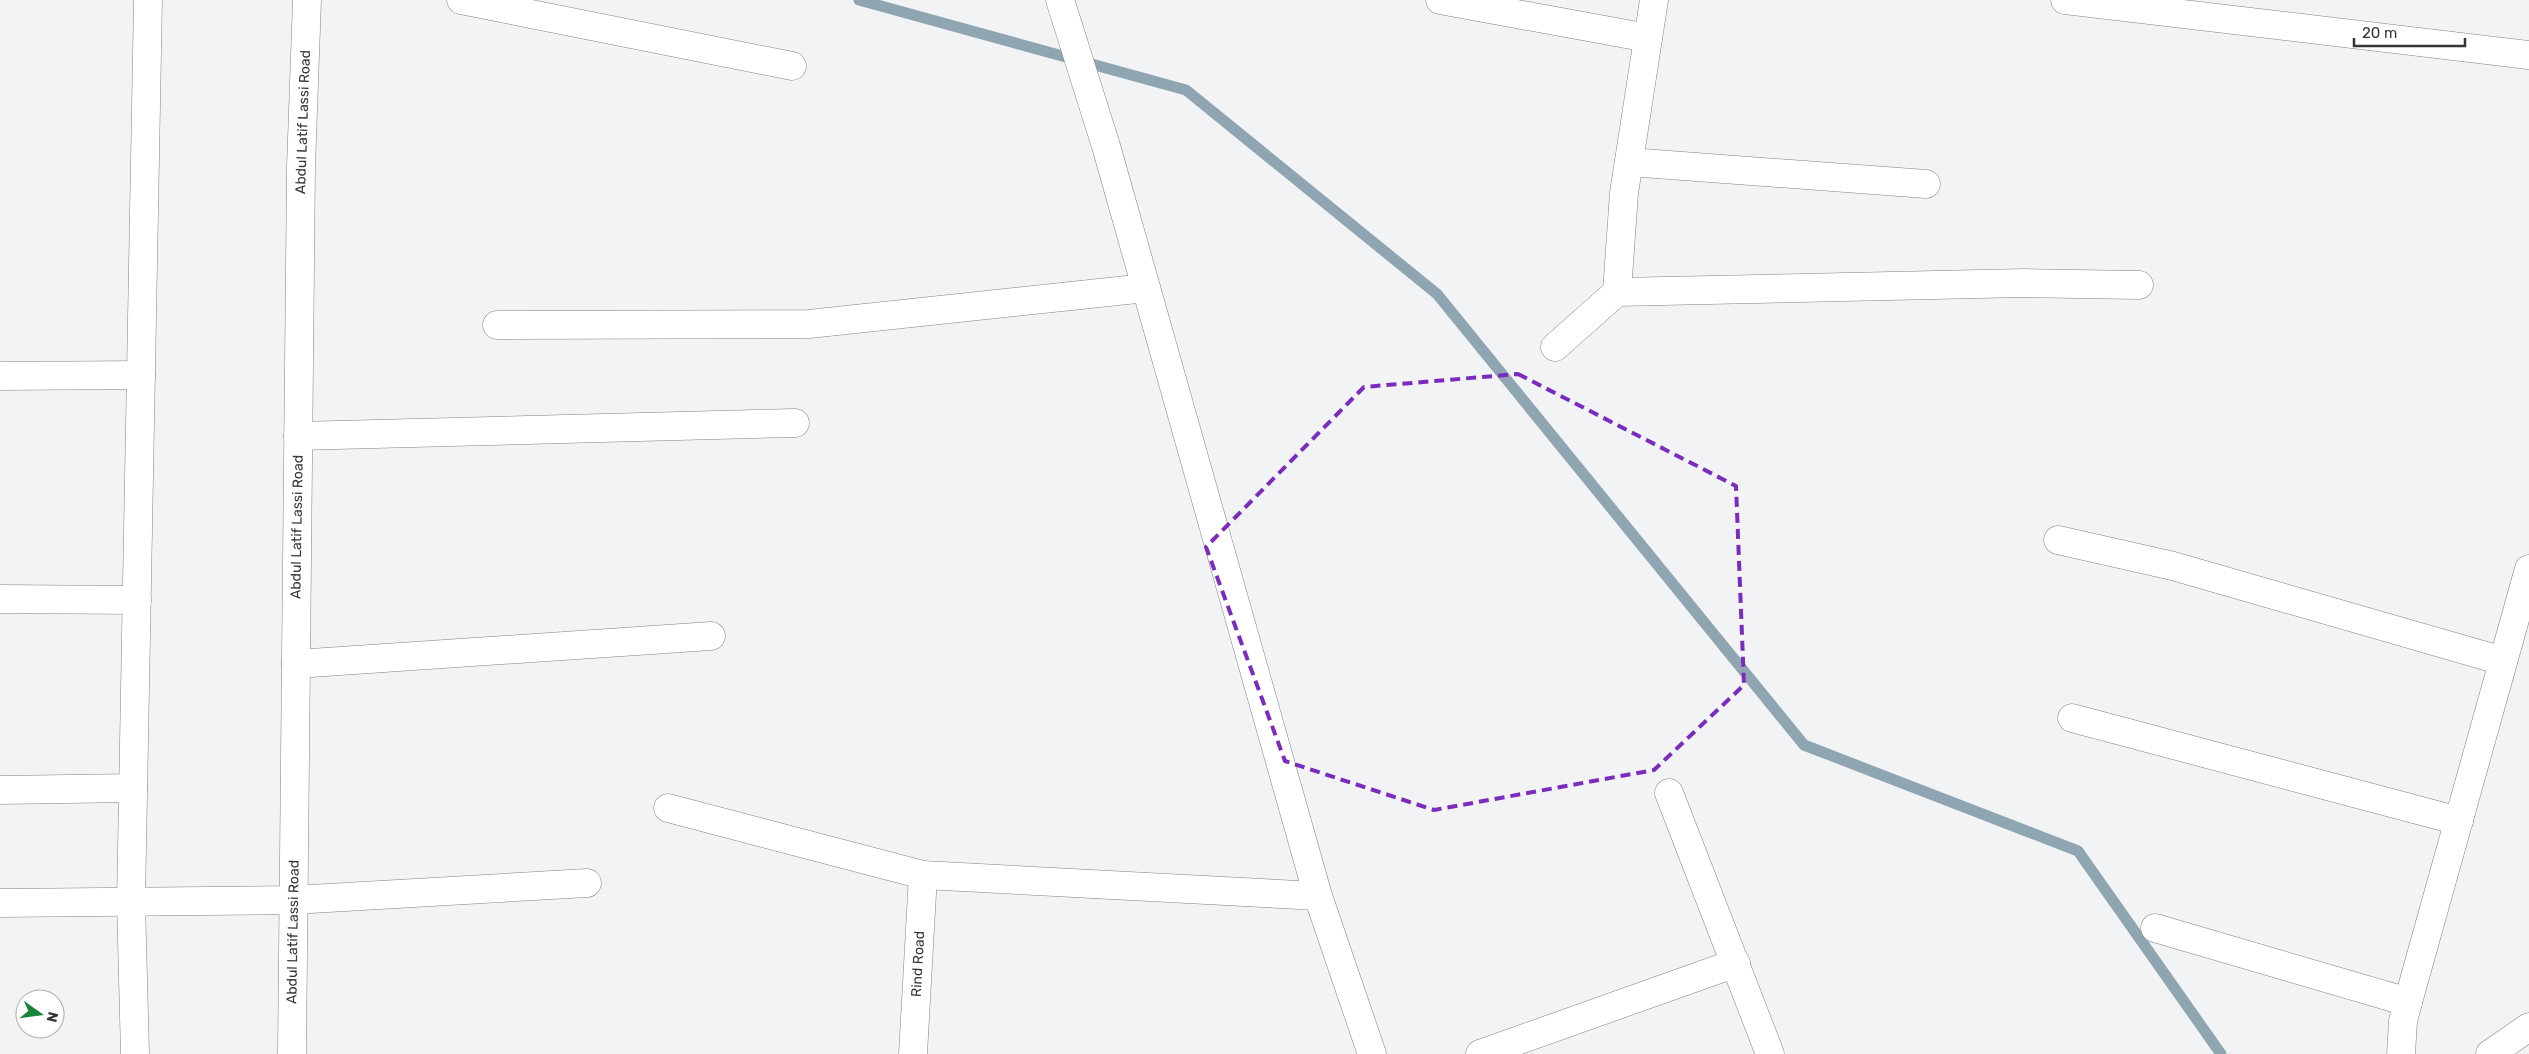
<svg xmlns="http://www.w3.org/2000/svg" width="2529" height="1054" font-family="Rubik,sans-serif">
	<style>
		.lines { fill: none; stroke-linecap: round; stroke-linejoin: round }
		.stream { stroke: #8fa5b2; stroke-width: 11 }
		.minor-casing { stroke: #818284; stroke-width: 29 }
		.tertiary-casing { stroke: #818284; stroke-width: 29 }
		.minor { stroke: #fff; stroke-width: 28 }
		.tertiary { stroke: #fff; stroke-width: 28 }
		.marked { fill: none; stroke: #7b2cbf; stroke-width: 4; stroke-dasharray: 10 6; stroke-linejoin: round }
		.labels { text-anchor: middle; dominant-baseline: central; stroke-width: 5; stroke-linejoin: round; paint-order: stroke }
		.street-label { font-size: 14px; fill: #353536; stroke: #fff }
	</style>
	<rect width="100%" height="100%" fill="#f2f3f5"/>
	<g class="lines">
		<path class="stream" d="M859 0 1186 90 1437 294 1804 745 2078 851 2221 1054"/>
		<defs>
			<g id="minor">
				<path d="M461 0 792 66"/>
				<path d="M1440 0 1648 38"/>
				<path d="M2065 0 2529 55"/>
				<path d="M1629 162 1926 184"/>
				<path d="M1617 292 1624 193 1654 0"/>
				<path d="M497 325 809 324 1146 288"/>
				<path d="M1555 347 1617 292 2024 283 2139 285"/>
				<path d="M0 376 141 375"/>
				<path d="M298 436 795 423"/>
				<path d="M2058 540 2173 566 2503 661"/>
				<path d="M0 599 137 600"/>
				<path d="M296 664 711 636"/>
				<path d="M2072 718 2459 821"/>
				<path d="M0 790 133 788"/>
				<path d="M1669 793 1770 1054"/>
				<path d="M668 808 923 875 1318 896"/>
				<path d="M0 903 293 900 587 883"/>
				<path d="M2155 928 2408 1002"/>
				<path d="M135 1054 131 902 148 0"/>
				<path d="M292 1054 301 167 307 0"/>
				<path d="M913 1054 923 875"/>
				<path d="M1480 1054 1736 963"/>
				<path d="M2401 1054 2403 1021 2408 1002 2529 569"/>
				<path d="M2490 1054 2529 1027"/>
			</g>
			<path id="tertiary" d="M1060 0 1106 146 1318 896 1372 1054"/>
		</defs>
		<use href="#minor" class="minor-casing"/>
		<use href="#tertiary" class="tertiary-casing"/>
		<use href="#minor" class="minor"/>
		<use href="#tertiary" class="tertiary"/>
	</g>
	<path class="marked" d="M1518 374 1736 486 1744 685 1654 770 1434 810 1285 761 1206 547 1364 387Z"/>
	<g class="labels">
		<g class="street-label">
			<text transform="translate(303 122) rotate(-88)">Abdul Latif Lassi Road</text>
			<text transform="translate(297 527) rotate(-89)">Abdul Latif Lassi Road</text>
			<text transform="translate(293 932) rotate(-89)">Abdul Latif Lassi Road</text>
			<text transform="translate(918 964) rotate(-87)">Rind Road</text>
		</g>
	</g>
	<g transform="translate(40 1014) rotate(104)"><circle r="24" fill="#ffffff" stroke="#aeaeaf"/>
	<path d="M0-4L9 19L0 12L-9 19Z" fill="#17843a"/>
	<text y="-8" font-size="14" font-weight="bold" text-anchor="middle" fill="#353536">N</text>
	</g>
	<path d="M2354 38v8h111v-8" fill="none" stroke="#353536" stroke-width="2.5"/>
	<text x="2362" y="38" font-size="15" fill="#353536" stroke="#ffffff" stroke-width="4" paint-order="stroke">20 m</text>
</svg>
